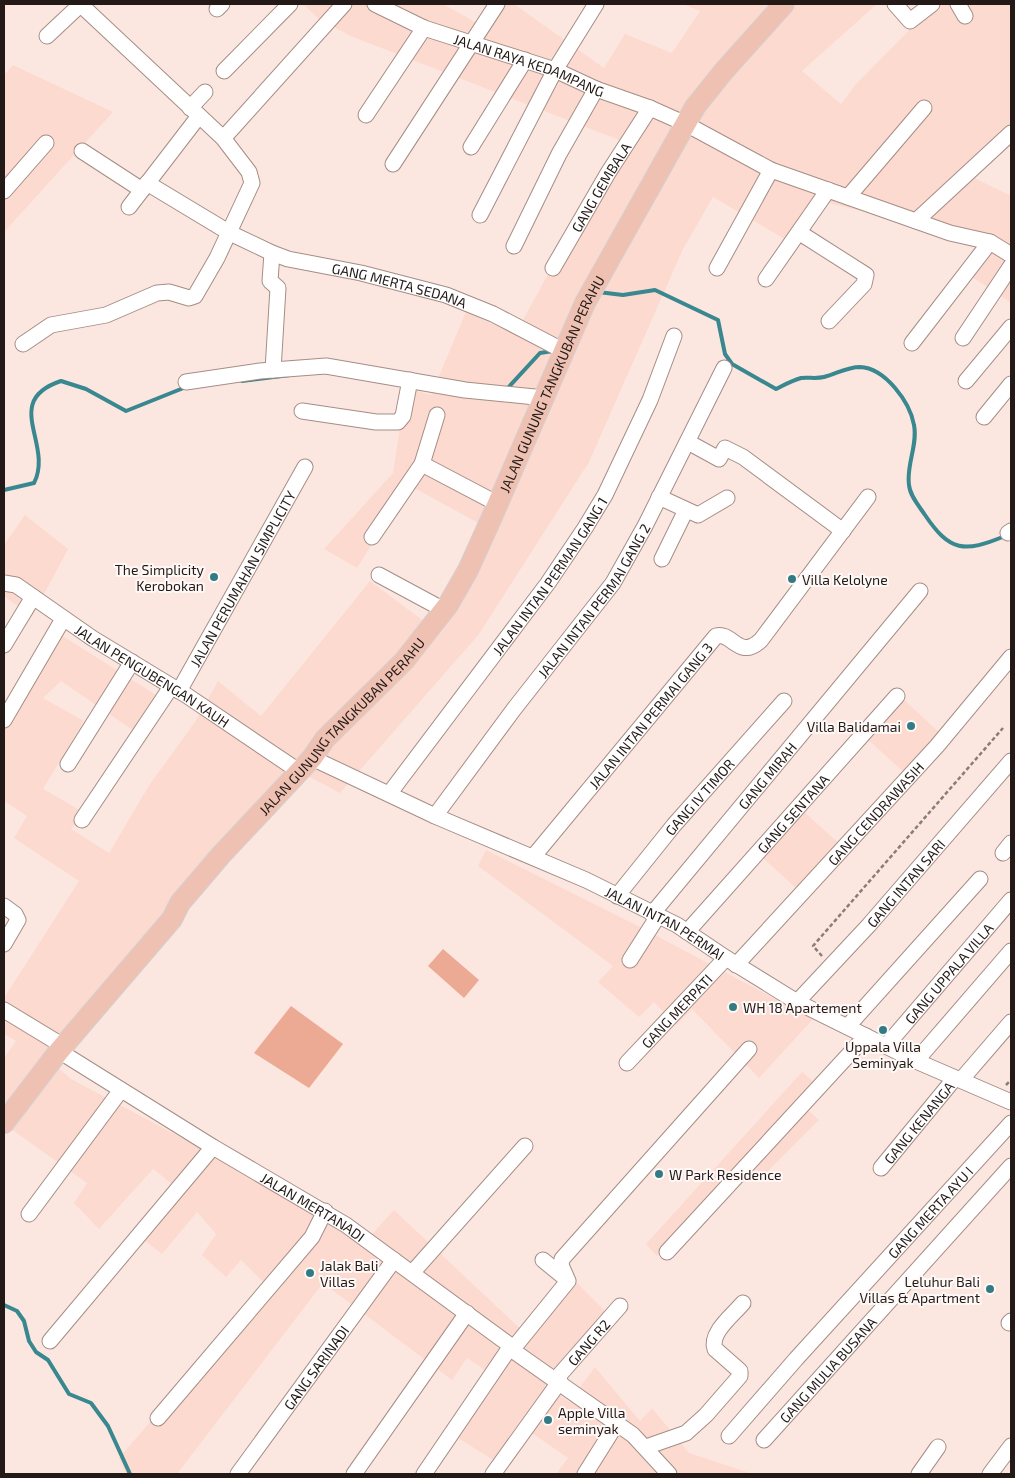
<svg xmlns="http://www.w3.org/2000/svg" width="1015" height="1478" font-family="'Exo 2',sans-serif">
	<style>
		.built { fill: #fcdacf }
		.green { fill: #eca994 }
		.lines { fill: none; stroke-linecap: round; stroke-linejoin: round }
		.stream { stroke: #39878f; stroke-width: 4 }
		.minor-casing { stroke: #a58d85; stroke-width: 17 }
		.major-casing { stroke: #d3d1d1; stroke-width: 22 }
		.path { stroke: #8a7c77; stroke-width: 2.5; stroke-dasharray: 4 2.5; stroke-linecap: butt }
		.minor { stroke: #fff; stroke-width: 15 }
		.major { stroke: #eec1b2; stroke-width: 20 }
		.poi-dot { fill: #337b83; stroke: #fef8f7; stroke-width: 2 }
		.labels { text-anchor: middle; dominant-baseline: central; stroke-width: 4; stroke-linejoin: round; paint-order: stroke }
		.street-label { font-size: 14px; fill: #231a17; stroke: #fef8f7 }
		.poi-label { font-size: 14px; fill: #231a17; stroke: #fef8f7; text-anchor: start }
	</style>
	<rect width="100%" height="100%" fill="#fce7e0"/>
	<g class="built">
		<path d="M303 4H443L480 25 493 4H514L604 68 625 34 672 53 700 11 683 4H877L802 71 841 104 856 84 935 4H1011V134L962 172 1011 196V303L960 269 975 247 910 223 821 201 795 245 713 197 683 249 589 462 479 634 340 793 300 772 46 1057 71 1079 231 1164 362 1245 394 1210 527 1335 577 1283 607 1313 546 1385 569 1402 595 1367 640 1421 652 1408 689 1453 753 1474H556L568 1458 519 1424 495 1461 453 1435 493 1375 467 1358 452 1380 323 1283 177 1474H126L119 1458 267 1286 241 1260 226 1277 202 1255 216 1234 197 1212 162 1254 139 1236 178 1189 153 1169 99 1229 74 1203 87 1183 4 1124V1058L16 1041 4 1034V998L79 881 14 838 27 816 4 801V707L50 628 156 695 134 731 61 681 43 698 84 721 43 789 83 812 71 829 109 853 150 784 195 722 218 681 261 716 370 581 429 625 480 524 409 485 357 568 324 549 393 473 406 388 431 395 466 312 515 334 622 141 353 37 320 20Z"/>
		<path d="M13 65 113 112 4 232V75Z"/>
		<path d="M25 515 68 549 32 617 4 596V545Z"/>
		<path d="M900 696 945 738 909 777 864 736Z"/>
		<path d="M804 812 849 852 808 899 763 858Z"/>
		<path d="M486 850 640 927 813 1019 759 1078 692 1009 676 1025 654 1002 639 1017 598 982 613 966 478 866Z"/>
		<path d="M802 1072 816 1084 800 1103 819 1120 763 1176 746 1164 657 1256 646 1244Z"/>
	</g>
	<g class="green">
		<path d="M443 949 479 980 464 998 428 966Z"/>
		<path d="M291 1006 343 1044 309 1088 254 1053Z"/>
	</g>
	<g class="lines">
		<g class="stream">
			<path d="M598 292 623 295 655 290 718 320 725 354 732 364 776 389C784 385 793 380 801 378 808 377 816 379 824 377 836 374 847 367 860 367 885 368 910 402 914 425 918 445 906 465 909 485 910 496 919 506 925 515 950 552 964 553 1005 536"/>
			<path d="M242 381 290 375"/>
			<path d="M506 390 540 353 553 351"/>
			<path d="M4 490 34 483C54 444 1 401 61 381L86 389 126 411 186 387"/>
			<path d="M4 1305 17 1311 24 1321 29 1341 36 1352 48 1360 69 1394 91 1403 108 1426 130 1474"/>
		</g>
		<defs>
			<g id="minor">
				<path id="s1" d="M375 4 424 28 555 70 596 89 650 108 686 124 771 170 950 233 990 242 1011 255"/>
				<path d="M895 4 910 21 932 4"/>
				<path d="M958 4 965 16"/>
				<path d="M217 9 222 4"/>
				<path d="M47 36 80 5"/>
				<path d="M224 71 290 4"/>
				<path d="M190 108 205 92"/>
				<path d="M366 115 424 28"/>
				<path d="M228 133 344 4"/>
				<path d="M471 147 525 60"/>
				<path d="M82 151 142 190"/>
				<path d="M393 164 497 4"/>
				<path id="s2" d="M147 183 230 233 272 253 288 259 361 273 446 295 493 314 564 351"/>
				<path d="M4 191 46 143"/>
				<path d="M848 197 924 108"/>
				<path d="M129 207 199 116"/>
				<path d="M480 215 555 70 596 4"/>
				<path d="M916 221 1011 133"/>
				<path d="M800 233 866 275 864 284 829 321"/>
				<path d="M514 246 559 154 596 89"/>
				<path d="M272 253 270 281 278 288 273 370"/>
				<path id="s3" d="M553 268 608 173 650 108"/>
				<path d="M717 268 771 170"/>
				<path d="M766 279 828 190"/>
				<path d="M963 338 1011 266"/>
				<path d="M912 343 990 242"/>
				<path d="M23 344 51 325 106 315 157 293 169 292 189 298 195 296 217 258 252 183 249 172 223 138 80 4"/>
				<path d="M966 381 1011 327"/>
				<path d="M186 382 260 371 326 366 465 390 545 398"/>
				<path d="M302 411 376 422H398L403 416 410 380"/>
				<path d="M984 417 1011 384"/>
				<path d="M688 442 719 459 725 448 743 457 843 531"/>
				<path d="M422 464 498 504"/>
				<path d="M659 497 698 515 727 498"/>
				<path d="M1008 533 1011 531"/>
				<path d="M372 537 422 464 437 415"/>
				<path d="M662 559 686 510"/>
				<path d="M379 575 444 610"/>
				<path id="s4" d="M4 583 16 585 92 638 186 695 300 772"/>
				<path d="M4 645 33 597"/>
				<path id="s5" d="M179 691 305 467"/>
				<path d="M4 720 63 619"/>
				<path id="s6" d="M312 758 435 816 586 880 677 925 726 958 797 1002 916 1061 1011 1102"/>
				<path d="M68 764 132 662"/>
				<path id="s7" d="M389 794 548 583 585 528 605 495 650 400 674 336"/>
				<path id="s8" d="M435 816 514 709 613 583 645 526 724 368"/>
				<path d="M82 820 171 687"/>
				<path d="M1003 853 1011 843"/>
				<path id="s9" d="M533 857 716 636C732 631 739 661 761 640L868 497"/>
				<path id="s10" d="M617 896 674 825 784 701"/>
				<path d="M4 906 15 914 18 920 4 944"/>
				<path id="s11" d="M652 914 920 591"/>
				<path id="s12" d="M687 932 897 696"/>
				<path d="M630 960 658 916"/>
				<path id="s13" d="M736 965 937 746 1011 657"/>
				<path id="s14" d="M797 1002 869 925 1011 761"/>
				<path d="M4 1010 55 1041"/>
				<path d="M848 1026 980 879"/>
				<path id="s15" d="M886 1046 1011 900"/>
				<path id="s16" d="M59 1051 213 1147 346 1225 511 1346 512 1350 633 1435 669 1474"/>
				<path d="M916 1061 1011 951"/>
				<path id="s17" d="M627 1063 726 958"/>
				<path d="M961 1080 1011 1022"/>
				<path id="s18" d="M881 1168 955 1078"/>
				<path d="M29 1214 121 1090"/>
				<path d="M667 1252 866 1036"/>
				<path d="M543 1260 565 1278"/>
				<path d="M412 1273 525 1146"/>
				<path d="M1009 1323 1011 1321"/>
				<path d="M50 1341 213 1147"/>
				<path d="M512 1350 568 1281 561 1265 562 1259 749 1049"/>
				<path id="s19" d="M556 1379 620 1306"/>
				<path d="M158 1418 312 1237 325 1211"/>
				<path id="s20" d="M729 1436 796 1359 1011 1123"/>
				<path id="s21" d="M764 1440 1011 1166"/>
				<path d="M646 1447 686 1433 706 1415 740 1376V1371L715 1349C709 1333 734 1314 743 1303"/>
				<path id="s22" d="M238 1474 394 1260"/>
				<path d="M354 1474 467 1313"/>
				<path d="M424 1474 511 1346"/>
				<path d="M493 1474 560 1381"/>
				<path d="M585 1474 617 1423"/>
				<path d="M919 1474 938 1447"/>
				<path d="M990 1474 1011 1446"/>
			</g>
			<g id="major">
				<path id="s23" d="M4 1123 59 1051 172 919 180 903 221 855 312 758 325 739 404 661 448 605 468 570 492 517 585 303 695 107 723 72 784 4"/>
			</g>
		</defs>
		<use href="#minor" class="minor-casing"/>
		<use href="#major" class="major-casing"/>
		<g class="path">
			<path d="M822 956 813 946 1003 728"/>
			<path d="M1006 1085 1011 1080"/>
		</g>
		<use href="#minor" class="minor"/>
		<use href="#major" class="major"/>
	</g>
	<g class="poi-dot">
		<circle cx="214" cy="577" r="5"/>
		<circle cx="792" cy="579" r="5"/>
		<circle cx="911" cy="726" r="5"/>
		<circle cx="733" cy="1007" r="5"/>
		<circle cx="883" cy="1030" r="5"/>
		<circle cx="659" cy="1174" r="5"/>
		<circle cx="310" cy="1273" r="5"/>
		<circle cx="990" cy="1289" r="5"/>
		<circle cx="548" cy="1420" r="5"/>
	</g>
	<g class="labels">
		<g class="street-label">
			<text stroke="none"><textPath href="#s1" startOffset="166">JALAN RAYA KEDAMPANG</textPath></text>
			<text stroke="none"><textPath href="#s3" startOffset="94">GANG GEMBALA</textPath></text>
			<text stroke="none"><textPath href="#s2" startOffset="275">GANG MERTA SEDANA</textPath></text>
			<text stroke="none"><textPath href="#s23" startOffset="928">JALAN GUNUNG TANGKUBAN PERAHU</textPath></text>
			<text stroke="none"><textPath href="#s7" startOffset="271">JALAN INTAN PERMAN GANG 1</textPath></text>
			<text stroke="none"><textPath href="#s5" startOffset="129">JALAN PERUMAHAN SIMPLICITY</textPath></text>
			<text stroke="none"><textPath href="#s8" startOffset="268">JALAN INTAN PERMAI GANG 2</textPath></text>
			<text stroke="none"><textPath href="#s4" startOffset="176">JALAN PENGUBENGAN KAUH</textPath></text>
			<text stroke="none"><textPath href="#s9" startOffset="184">JALAN INTAN PERMAI GANG 3</textPath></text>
			<text stroke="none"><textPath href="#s23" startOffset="522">JALAN GUNUNG TANGKUBAN PERAHU</textPath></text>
			<text stroke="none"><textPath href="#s11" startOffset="180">GANG MIRAH</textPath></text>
			<text stroke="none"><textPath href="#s10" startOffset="129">GANG IV TIMOR</textPath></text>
			<text stroke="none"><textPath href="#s13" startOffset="206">GANG CENDRAWASIH</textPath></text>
			<text stroke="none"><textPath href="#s12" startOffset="159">GANG SENTANA</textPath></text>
			<text stroke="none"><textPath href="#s14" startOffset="161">GANG INTAN SARI</textPath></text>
			<text stroke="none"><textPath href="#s6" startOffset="390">JALAN INTAN PERMAI</textPath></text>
			<text stroke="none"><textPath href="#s15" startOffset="96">GANG UPPALA VILLA</textPath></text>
			<text stroke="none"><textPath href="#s17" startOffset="72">GANG MERPATI</textPath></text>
			<text stroke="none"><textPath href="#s18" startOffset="59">GANG KENANGA</textPath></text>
			<text stroke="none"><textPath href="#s16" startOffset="298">JALAN MERTANADI</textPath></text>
			<text stroke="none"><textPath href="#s20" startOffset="301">GANG MERTA AYU I</textPath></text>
			<text stroke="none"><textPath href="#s19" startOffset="49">GANG R2</textPath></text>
			<text stroke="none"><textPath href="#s22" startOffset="132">GANG SARINADI</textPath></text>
			<text stroke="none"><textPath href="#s21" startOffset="95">GANG MULIA BUSANA</textPath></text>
		</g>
		<g class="poi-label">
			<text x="204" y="569" text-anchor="end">The Simplicity<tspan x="204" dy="16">Kerobokan</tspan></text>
			<text x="802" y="579">Villa Kelolyne</text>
			<text x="901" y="726" text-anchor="end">Villa Balidamai</text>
			<text x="743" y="1007">WH 18 Apartement</text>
			<text x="883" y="1046" text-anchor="middle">Uppala Villa<tspan x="883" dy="16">Seminyak</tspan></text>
			<text x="669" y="1174">W Park Residence</text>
			<text x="320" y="1265">Jalak Bali<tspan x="320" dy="16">Villas</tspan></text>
			<text x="980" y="1281" text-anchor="end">Leluhur Bali<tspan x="980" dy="16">Villas &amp; Apartment</tspan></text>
			<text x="558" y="1412">Apple Villa<tspan x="558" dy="16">seminyak</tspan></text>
		</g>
	</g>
	<rect width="1015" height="1478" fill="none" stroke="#231a17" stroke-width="10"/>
</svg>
